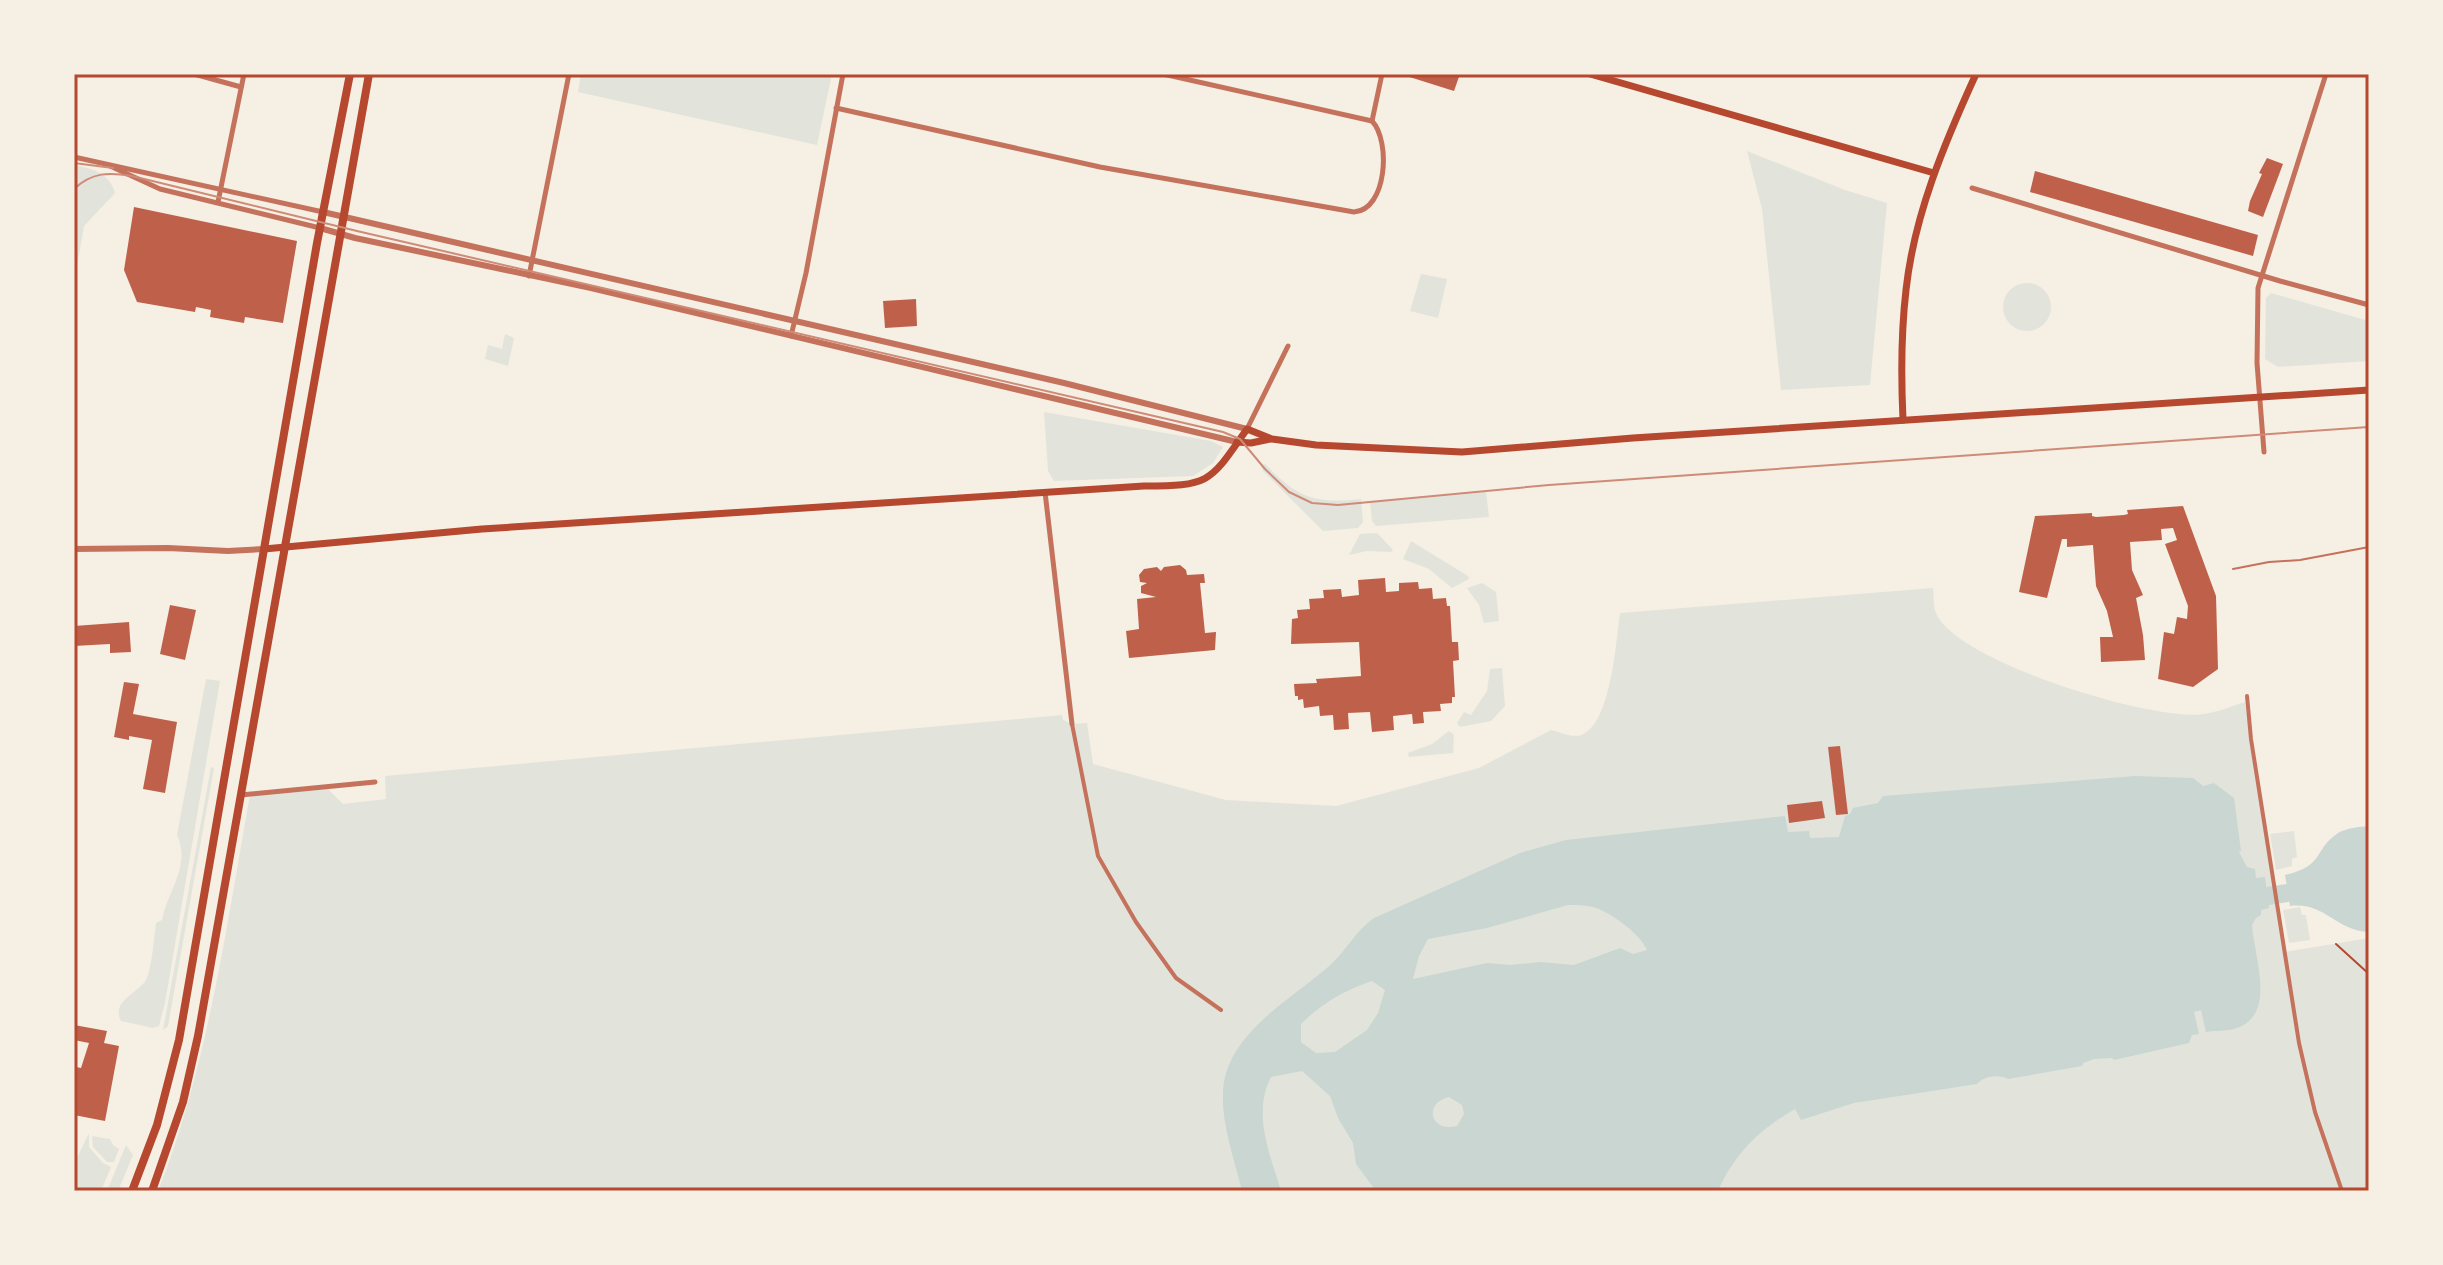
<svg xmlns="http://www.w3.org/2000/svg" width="2443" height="1265" font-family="Overpass,sans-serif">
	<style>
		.green { fill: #e2e4dc }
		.water { fill: #c9d6d2; fill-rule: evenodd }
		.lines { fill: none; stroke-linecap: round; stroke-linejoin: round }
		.river { stroke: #c9d6d2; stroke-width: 18 }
		.building { fill: #bf614a }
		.path { stroke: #b5482f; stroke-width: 2 }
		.service { stroke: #c5725c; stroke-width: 2 }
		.pedestrian { stroke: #c5725c; stroke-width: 4 }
		.minor { stroke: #c5725c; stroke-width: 5 }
		.tertiary { stroke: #c5725c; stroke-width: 6 }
		.secondary { stroke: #b5482f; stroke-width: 7 }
		.primary { stroke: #b5482f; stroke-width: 8 }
		.tram { stroke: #cf8b77; stroke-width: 2 }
		.neatline { fill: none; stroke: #b5482f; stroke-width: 3 }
	</style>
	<rect width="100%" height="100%" fill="#f6efe4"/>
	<g class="green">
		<path d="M581 74H832L817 145 578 92Z"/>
		<path d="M1747 151 1845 190 1887 203 1870 385 1781 390 1762 209Z"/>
		<path d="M74 165C93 169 109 172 115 193L84 226 74 283Z"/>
		<path d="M1421 274 1447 279 1438 318 1410 311Z"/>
		<circle cx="2027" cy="307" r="24"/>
		<path d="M2271 293 2369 321V361L2278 367 2265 359 2266 298Z"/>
		<path d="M505 334 514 338 508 366 485 359 488 345 502 349Z"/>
		<path d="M1044 412 1211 441 1223 447 1213 463 1193 476 1054 481 1048 471Z"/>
		<path d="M1265 464C1298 498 1314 504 1361 499L1363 522 1358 528 1323 531 1263 471 1261 466Z"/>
		<path d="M1486 491 1489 517 1376 526 1372 521 1370 501Z"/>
		<path d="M1377 533 1393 550 1391 552 1367 551 1349 555 1360 534Z"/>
		<path d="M1411 541 1468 576 1469 579 1452 588 1429 569 1403 559Z"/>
		<path d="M1482 583 1496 592 1499 621 1484 623 1479 605 1467 588Z"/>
		<path d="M1933 588C1934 596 1933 606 1936 613 1956 662 2154 722 2204 714 2218 712 2232 706 2245 702L2285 952 2369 938V1191H158C208 1065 226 928 250 795L326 787 343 804 386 799 385 776 1062 715 1063 720 1072 724 1087 723 1093 764 1226 800 1336 806 1479 768 1551 730C1560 732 1572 738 1581 735 1611 725 1616 641 1620 613Z"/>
		<path d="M1502 668 1505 706 1491 721 1460 727 1457 723 1464 712 1471 715 1487 691 1490 669Z"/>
		<path d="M206 679 220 681 165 1003 159 1026 153 1028 121 1021C111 1001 137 994 146 980 152 969 154 936 156 923L162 920C168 890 191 866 177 835Z"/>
		<path d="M1449 731 1454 735 1453 753 1409 757 1408 753 1432 744Z"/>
		<path d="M211 767 214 768 168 1026 163 1030Z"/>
		<path d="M2294 831 2297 857 2292 859V866L2276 870 2270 834Z"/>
		<path d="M2300 907 2302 915H2306L2310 940 2289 943 2283 910Z"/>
		<path d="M89 1133V1147L103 1163 111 1167 101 1191H74V1164Z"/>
		<path d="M92 1136 110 1139 113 1145 119 1149 114 1162H107L93 1147Z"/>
		<path d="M126 1145 133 1155 118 1191H107Z"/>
	</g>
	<g class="water">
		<path d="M2135 776 2193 778 2203 786 2214 783 2234 798 2241 851 2239 852 2247 867 2255 869 2256 878 2265 877 2269 908 2261 910V915L2256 918 2252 925C2254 957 2277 1014 2237 1028 2226 1032 2216 1030 2206 1032L2201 1010 2194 1012 2199 1034 2192 1035 2189 1043 2114 1060 2112 1058 2094 1059 2083 1063 2082 1066 2008 1079C2000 1074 1983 1076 1977 1084L1854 1103 1801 1120 1795 1109C1759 1130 1735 1153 1718 1191H1376L1356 1164 1353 1143 1338 1118 1330 1096 1302 1071 1271 1077C1252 1114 1270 1154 1281 1191H1242C1235 1161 1222 1126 1223 1095 1223 1036 1289 1001 1328 967 1346 952 1354 932 1374 918L1520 853 1566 840 1785 816 1788 832 1809 831 1810 838 1839 837 1845 816 1850 814 1853 808 1878 803 1883 796ZM1568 905C1578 905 1589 905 1599 909 1615 916 1641 935 1647 950L1633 954 1620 948 1574 965 1541 962 1510 965 1487 963 1413 979 1419 956 1428 939 1487 928ZM1372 981 1385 990 1378 1013 1367 1030 1335 1052 1316 1053 1301 1042V1024C1322 1003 1345 990 1372 981ZM1449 1097 1462 1105 1464 1114 1457 1126C1430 1133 1423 1103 1449 1097Z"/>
		<path d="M2369 826V932C2335 931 2326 902 2290 906L2285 875C2325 866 2313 850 2338 833 2347 828 2359 827 2369 826Z"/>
	</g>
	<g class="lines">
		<path class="river" d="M2243 900 2313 889"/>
	</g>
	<g class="building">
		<path d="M1400 74H1460L1454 91Z"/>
		<path d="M2267 158 2283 164 2263 217 2248 211 2250 201 2262 174 2259 173Z"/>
		<path d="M2035 171 2258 235 2253 256 2030 192Z"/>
		<path d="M134 207 297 241 283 323 245 317 244 323 210 317 211 310 196 307 195 312 137 302 124 270Z"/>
		<path d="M916 299 917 326 885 328 883 301Z"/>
		<path d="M2183 506 2216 596 2218 669 2193 687 2158 679 2164 632 2174 634 2177 617 2187 619 2188 606 2165 544 2177 540 2173 528 2161 529 2162 540 2130 542 2132 570 2143 595 2136 598 2143 635 2145 660 2101 662 2100 637H2113L2107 611 2096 586 2093 545 2067 547V539H2062L2047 598 2019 592 2035 516 2092 513V516L2096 517 2124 515 2128 514 2127 510Z"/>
		<path d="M1180 565 1186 570 1187 575 1204 574 1205 583H1200L1205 633 1216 632 1215 650 1129 658 1126 631 1139 629 1137 599 1156 597 1141 593V586L1147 583 1140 582 1139 575 1144 569 1157 567 1161 571 1164 567Z"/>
		<path d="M1385 578 1386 592 1399 591V583L1418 582 1419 589 1432 588 1433 599 1446 598 1447 606H1450L1452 642H1458L1459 660 1453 661 1455 697H1452V703L1440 704 1441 711 1423 712 1424 723 1413 724 1412 714 1393 716 1394 730 1372 732 1370 712 1348 713 1349 729 1334 730 1333 715 1320 716 1319 706 1304 708 1303 699 1298 700V696H1295L1294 684 1317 683 1316 679 1361 676 1359 642 1291 644 1292 619 1298 618 1297 610 1310 609 1309 599 1324 598 1323 590 1341 589 1342 597 1359 595 1358 580Z"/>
		<path d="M170 605 196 610 185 660 160 654Z"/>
		<path d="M129 622 131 652 110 653V644L74 646V626Z"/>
		<path d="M124 682 139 684 133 714 177 722 165 793 143 789 152 740 129 736V740L114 737Z"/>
		<path d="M1840 746 1848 814 1836 815 1828 747Z"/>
		<path d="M1822 801 1825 818 1789 823 1787 805Z"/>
		<path d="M74 1025 107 1031 104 1043 119 1046 105 1121 74 1115 76 1067 81 1068 89 1043 74 1040Z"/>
	</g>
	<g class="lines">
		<path class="path" d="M2336 944 2369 974"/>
		<path class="service" d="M2233 569 2269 562 2300 560 2369 547"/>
		<g class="pedestrian">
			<path d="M2247 696 2251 739 2299 1043 2315 1112 2342 1191"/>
			<path d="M1072 724 1098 856 1136 922 1176 978 1221 1010"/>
		</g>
		<g class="minor">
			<path d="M194 74 241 87"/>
			<path d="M1163 74 1372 121"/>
			<path d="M836 108 1100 167 1354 212C1387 210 1391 141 1372 121"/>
			<path d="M1372 121 1382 74"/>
			<path d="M74 157 323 212"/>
			<path d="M110 166 160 189 320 228"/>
			<path d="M1972 188 2280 281 2369 305"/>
			<path d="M218 202 244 74"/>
			<path d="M529 276 569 74"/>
			<path d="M791 336 806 273 843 74"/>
			<path d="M1247 429 1288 346"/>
			<path d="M2264 452 2257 363 2258 288 2326 74"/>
			<path d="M1045 492 1072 724"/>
			<path d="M241 795 375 782"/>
		</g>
		<g class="tertiary">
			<path d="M323 212 1064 383 1247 429"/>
			<path d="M320 228 355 238 591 288 1237 442"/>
			<path d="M74 549 168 548 228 551 264 549"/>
		</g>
		<g class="secondary">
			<path d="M1590 74 1934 173"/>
			<path d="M1903 420C1901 377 1901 333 1906 290 1914 215 1945 142 1976 74"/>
			<path d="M1237 442 1251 443 1270 439"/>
			<path d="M264 549 482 529 1144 486C1211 486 1210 482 1247 429L1272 439 1316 445 1462 452 1633 438 2369 390"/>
		</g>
		<g class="primary">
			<path d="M132 1191 157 1125 179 1040 317 243 350 74"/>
			<path d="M152 1191 183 1102 198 1036 369 74"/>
		</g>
		<g class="tram">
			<path d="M74 163 113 168"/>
			<path d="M74 189C92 172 109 172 132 176L357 231 1223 432 1240 439 1265 469 1289 492 1312 503 1338 505 1549 485 2369 427"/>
		</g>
	</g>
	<rect width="2443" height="1265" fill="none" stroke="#f6efe4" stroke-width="152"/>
	<rect x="76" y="76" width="2291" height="1113" class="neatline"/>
</svg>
